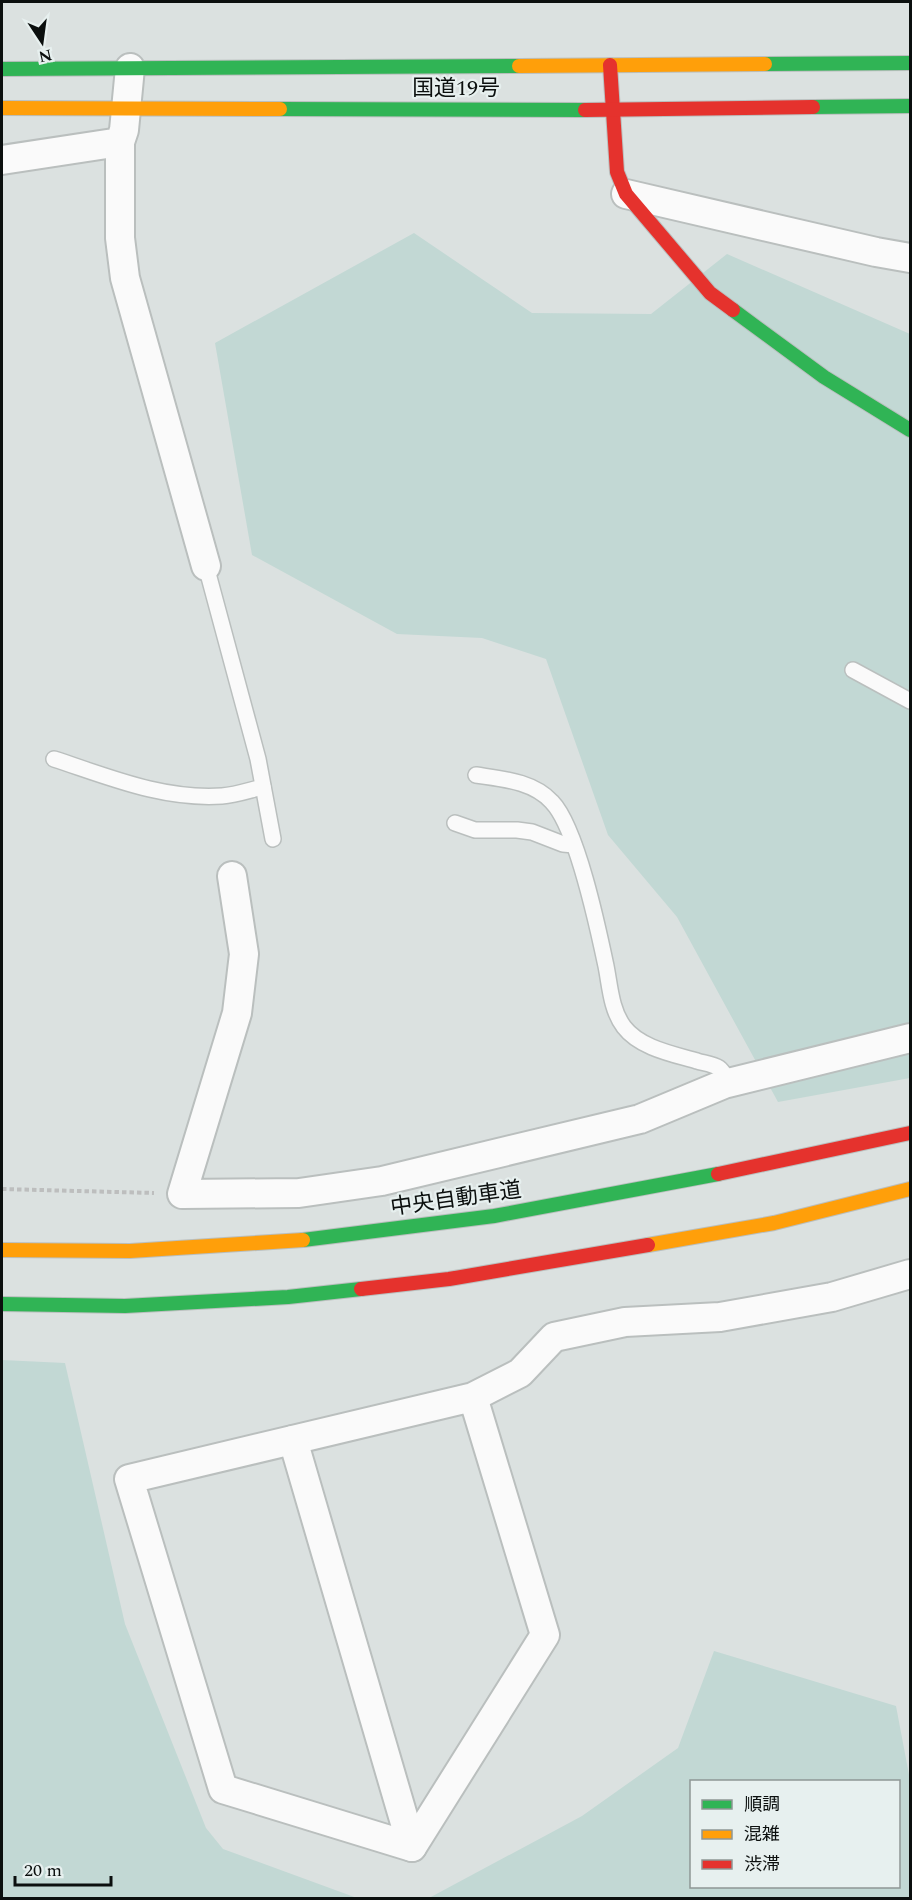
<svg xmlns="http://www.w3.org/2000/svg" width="912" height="1900" font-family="Spectral,'Noto Sans JP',serif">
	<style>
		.green { fill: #c2d8d4; fill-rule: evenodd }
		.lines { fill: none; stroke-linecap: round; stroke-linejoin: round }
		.lane-casing { stroke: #babfbe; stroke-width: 18 }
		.street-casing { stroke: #babfbe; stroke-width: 32 }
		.fast-casing { stroke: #babfbe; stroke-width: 16 }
		.slow-casing { stroke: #babfbe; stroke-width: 16 }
		.jam-casing { stroke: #babfbe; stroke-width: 16 }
		.path { stroke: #bdbebe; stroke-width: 4; stroke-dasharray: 4.5 3; stroke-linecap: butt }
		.lane { stroke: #fafafa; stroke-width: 15 }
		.street { stroke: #fafafa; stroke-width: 28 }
		.fast { stroke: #30b455; stroke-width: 14 }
		.slow { stroke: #ff9f0a; stroke-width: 14 }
		.jam { stroke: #e5322d; stroke-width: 14 }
		.labels { text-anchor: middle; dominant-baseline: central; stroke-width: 4.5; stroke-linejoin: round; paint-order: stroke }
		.street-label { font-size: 22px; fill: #0b0f0e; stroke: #e7f0ef }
	</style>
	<rect width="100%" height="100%" fill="#dbe1e0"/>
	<g class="green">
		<path d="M414 233 532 313 651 314 727 254 910 334V1078L778 1102 677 917 608 835 546 659 482 638 397 634 252 555 215 343Z"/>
		<path d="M2 1360 65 1363 125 1624 206 1828 223 1849 357 1898H2Z"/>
		<path d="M714 1651 896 1706 910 1780V1898H429L582 1816 678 1748ZM692 1782H898V1886H692Z"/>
	</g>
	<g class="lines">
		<defs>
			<g id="lane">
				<path d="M206 566 258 759 273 839"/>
				<path d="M853 670 910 701"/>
				<path d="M54 759C109 777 163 800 222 796 236 795 250 790 263 787"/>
				<path d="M476 775C502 779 533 781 552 802 577 828 598 928 606 966 610 986 611 1010 624 1027 640 1048 673 1054 697 1061 703 1063 713 1064 719 1068 723 1071 727 1078 730 1082"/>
				<path d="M455 823 475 830H517L532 832 563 844 574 845"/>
			</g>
			<g id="street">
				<path d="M120 142V238L125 278 206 566"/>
				<path d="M2 160 120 142 124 130 130 68"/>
				<path d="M626 194 876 252 910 258"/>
				<path d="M232 876 244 954 237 1013 182 1194 299 1193 382 1181 640 1119 724 1084 910 1038"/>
				<path d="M473 1397 129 1479 223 1789 412 1847 545 1635 473 1397 520 1373 554 1337 625 1322 720 1317 832 1297 910 1274"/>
				<path d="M293 1440 412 1847"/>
			</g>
			<g id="fast">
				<path d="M765 64 910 63"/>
				<path d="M2 69 519 66"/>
				<path d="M813 107 910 106"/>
				<path d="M280 109 585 110"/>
				<path d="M733 310 824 377 910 430"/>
				<path d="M303 1240 494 1216 718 1174"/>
				<path d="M2 1304 125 1306 288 1297 361 1289"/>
			</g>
			<g id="slow">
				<path d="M519 66 765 64"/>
				<path d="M2 108 280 109"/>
				<path d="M648 1245 774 1223 910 1189"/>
				<path d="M2 1250 130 1251 303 1240"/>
			</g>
			<g id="jam">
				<path d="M610 65 617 172 626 194 710 293 733 310"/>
				<path d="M585 110 813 107"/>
				<path d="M718 1174 910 1133"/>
				<path d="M361 1289 449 1279 648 1245"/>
			</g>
		</defs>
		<use href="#lane" class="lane-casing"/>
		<use href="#street" class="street-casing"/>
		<use href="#fast" class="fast-casing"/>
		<use href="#slow" class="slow-casing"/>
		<use href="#jam" class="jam-casing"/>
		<path class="path" d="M2 1189 154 1193"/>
		<use href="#lane" class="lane"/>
		<use href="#street" class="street"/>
		<use href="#fast" class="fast"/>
		<use href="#slow" class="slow"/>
		<use href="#jam" class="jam"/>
	</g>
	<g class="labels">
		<g class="street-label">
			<text x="456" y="88">国道19号</text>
			<text transform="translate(456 1199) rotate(-8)">中央自動車道</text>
		</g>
	</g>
	<rect width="912" height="1900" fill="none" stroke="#0b0f0e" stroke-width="6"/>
	<rect x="690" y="1780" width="210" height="108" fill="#e7f0ef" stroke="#8f9695" stroke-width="1.5"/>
	<rect x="702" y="1800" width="30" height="9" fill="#30b455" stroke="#8f9695" stroke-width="1.5"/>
	<text x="744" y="1810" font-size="18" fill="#0b0f0e">順調</text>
	<rect x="702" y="1830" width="30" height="9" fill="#ff9f0a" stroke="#8f9695" stroke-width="1.5"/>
	<text x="744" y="1840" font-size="18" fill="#0b0f0e">混雑</text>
	<rect x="702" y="1860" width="30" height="9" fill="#e5322d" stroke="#8f9695" stroke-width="1.5"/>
	<text x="744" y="1870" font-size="18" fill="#0b0f0e">渋滞</text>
	<g transform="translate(42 42) rotate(167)" stroke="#e7f0ef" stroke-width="4.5" paint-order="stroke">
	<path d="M0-4.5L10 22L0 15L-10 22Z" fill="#0b0f0e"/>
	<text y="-9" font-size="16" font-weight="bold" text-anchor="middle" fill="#0b0f0e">N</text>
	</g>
	<path d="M15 1876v9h96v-9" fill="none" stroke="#0b0f0e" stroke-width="3"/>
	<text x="24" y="1876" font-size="18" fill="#0b0f0e" stroke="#e7f0ef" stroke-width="4.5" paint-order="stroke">20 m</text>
</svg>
